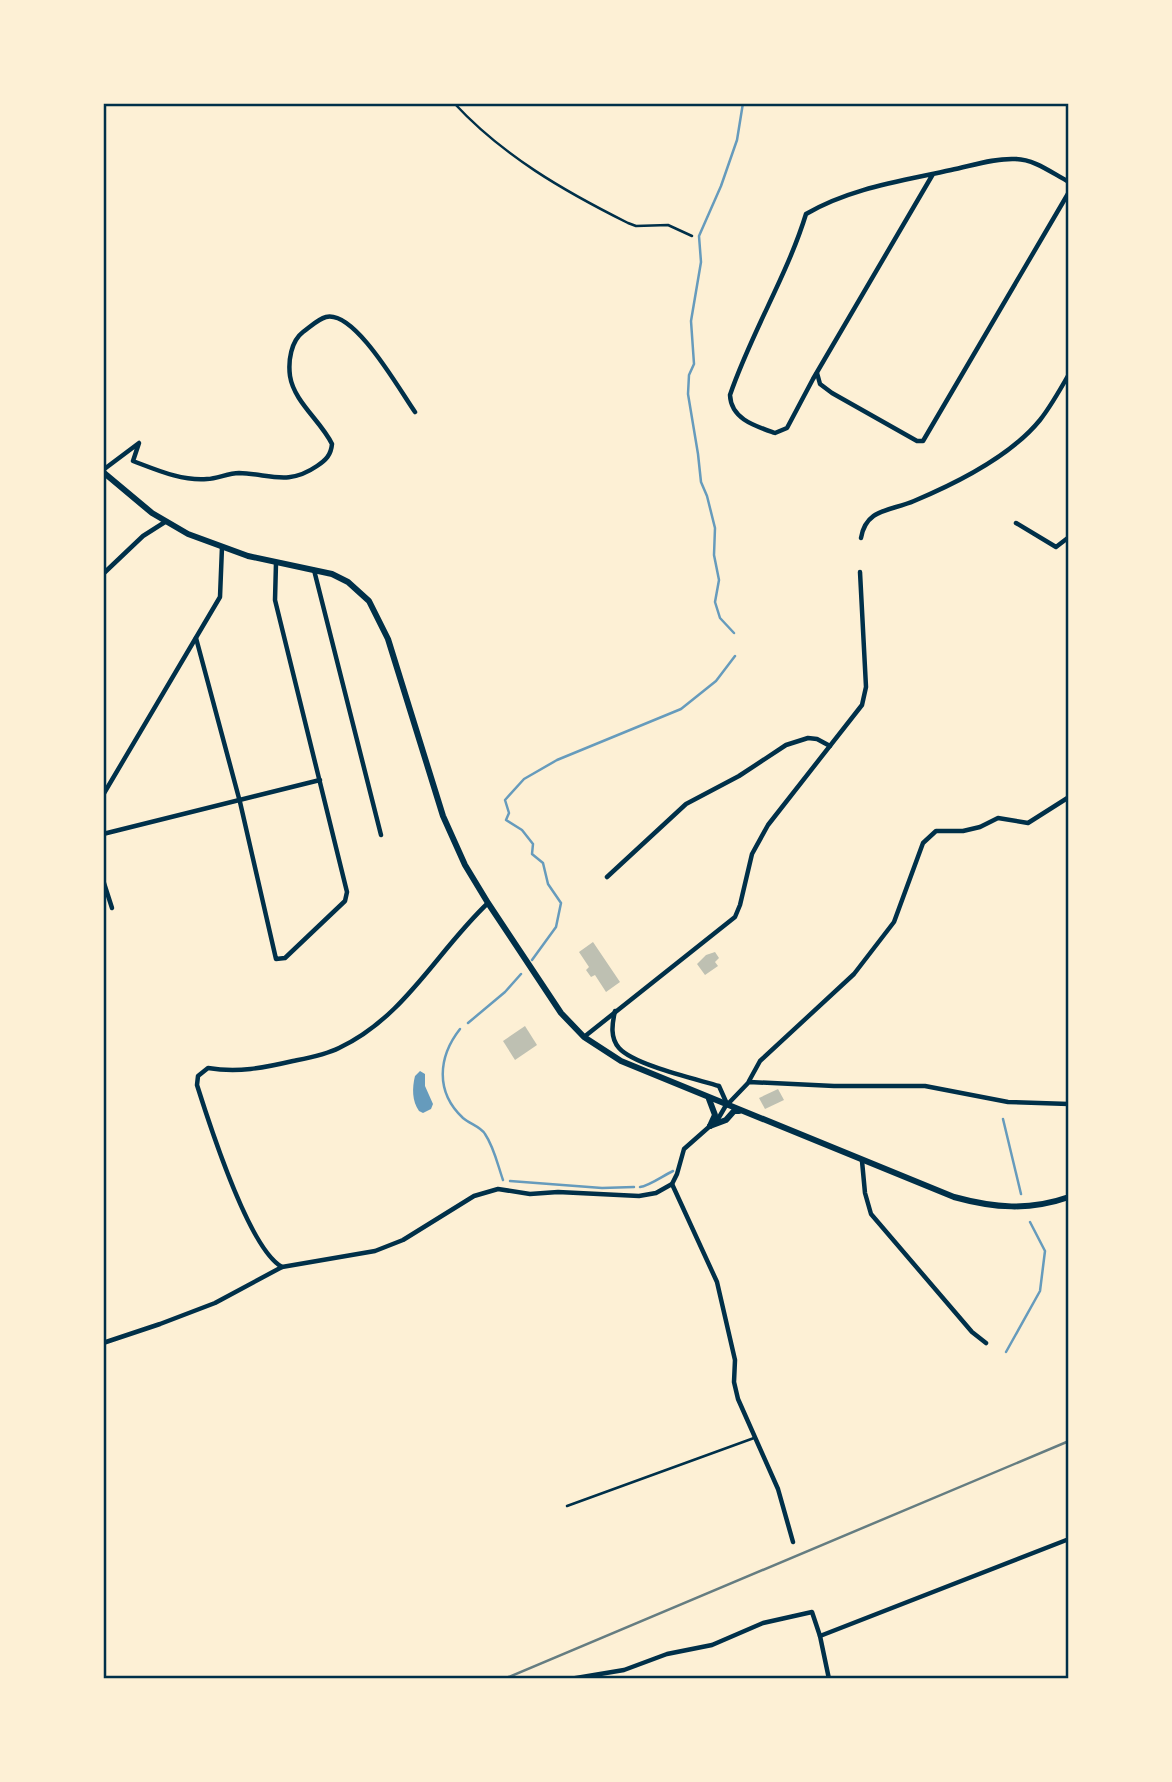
<svg xmlns="http://www.w3.org/2000/svg" width="1172" height="1782" font-family="'Golos Text',sans-serif">
	<style>
		.water { fill: #669bbc }
		.lines { fill: none; stroke-linecap: round; stroke-linejoin: round }
		.stream { stroke: #669bbc; stroke-width: 2.5 }
		.building { fill: #bec0b2 }
		.service { stroke: #003049; stroke-width: 2.5 }
		.minor { stroke: #003049; stroke-width: 4.5 }
		.secondary { stroke: #003049; stroke-width: 6 }
		.rail { stroke: #657d81; stroke-width: 2.5 }
		.neatline { fill: none; stroke: #003049; stroke-width: 2.5 }
	</style>
	<rect width="100%" height="100%" fill="#fdf0d5"/>
	<path class="water" d="M420 1071 425 1074V1086L433 1104 431 1109 423 1113 419 1111C412 1101 412 1088 415 1076Z"/>
	<g class="lines">
		<g class="stream">
			<path d="M734 633 720 618 715 602 719 580 714 555 715 528 707 496 701 482 698 454 688 394 689 375 694 364 691 321 701 262 699 236 721 186 737 140 743 103"/>
			<path d="M532 960 556 927 561 903 548 884 543 863 532 854 533 844 522 830 506 820 509 813 505 800 524 779 557 760 681 709 716 681 735 656"/>
			<path d="M468 1023 505 992 521 974"/>
			<path d="M460 1029C438 1057 435 1092 463 1118 470 1124 481 1127 485 1134 494 1147 498 1166 503 1180"/>
			<path d="M1003 1119 1021 1194"/>
			<path d="M510 1181 602 1188 634 1187"/>
			<path d="M640 1187C649 1186 664 1175 673 1171"/>
			<path d="M1006 1352 1040 1291 1045 1251 1030 1222"/>
		</g>
	</g>
	<g class="building">
		<path d="M593 942 620 982 606 992 595 975 591 977 586 970 589 967 579 952Z"/>
		<path d="M715 952 719 958 715 962 718 966 705 975 697 964 706 955Z"/>
		<path d="M525 1026 537 1045 515 1060 503 1041Z"/>
		<path d="M778 1089 784 1100 765 1109 759 1098Z"/>
	</g>
	<g class="lines">
		<g class="service">
			<path d="M454 103C503 156 564 191 628 223L636 226 668 225 692 236"/>
			<path d="M567 1506 754 1438"/>
		</g>
		<g class="minor">
			<path d="M933 174 813 379 787 428 775 433C755 426 731 419 730 395 751 333 787 276 806 214 850 188 902 181 951 170 971 166 994 158 1015 159 1034 159 1052 173 1069 182"/>
			<path d="M817 373 820 384 832 393 917 441H923L1069 192"/>
			<path d="M103 470 139 443 133 461C157 470 181 481 207 479 217 479 228 473 239 473 270 474 288 486 317 466 326 460 331 455 332 444 321 421 294 402 290 376 288 361 291 341 303 332 310 327 318 319 326 317 355 310 400 391 415 412"/>
			<path d="M1016 523 1056 547 1069 537"/>
			<path d="M861 538C866 508 891 511 914 501 957 483 1010 457 1040 420 1051 406 1060 390 1069 374"/>
			<path d="M314 570 381 835"/>
			<path d="M103 574 143 536 165 522"/>
			<path d="M196 638 240 802 276 959 285 958 345 901 347 892 275 600 276 563"/>
			<path d="M103 795 220 597 222 547"/>
			<path d="M103 834 320 780"/>
			<path d="M607 877 686 804 739 776 786 745 808 738 817 739 830 746"/>
			<path d="M103 880 112 908"/>
			<path d="M615 1011C612 1024 610 1038 619 1048 634 1065 696 1079 719 1086L727 1104"/>
			<path d="M584 1037 735 917 740 905 752 854 768 825 862 705 866 687 860 572"/>
			<path d="M749 1081 760 1061 854 974 894 922 923 843 936 831H963L980 827 998 818 1028 823 1069 797"/>
			<path d="M862 1161 865 1193 871 1214 972 1332 986 1343"/>
			<path d="M672 1184 717 1282 735 1360 734 1382 738 1399 778 1489 793 1542"/>
			<path d="M282 1267C249 1249 209 1123 197 1085L198 1076 208 1068C238 1073 263 1068 293 1061 308 1058 325 1055 339 1048 405 1017 437 951 488 903"/>
			<path d="M103 1343 160 1324 215 1303 282 1267 375 1251 403 1240 474 1196 498 1189 530 1194 558 1192 639 1196 656 1193 672 1184 677 1174 684 1149 718 1119 725 1107 749 1082 834 1086H925L1008 1102 1069 1104"/>
			<path d="M820 1636 1069 1539"/>
			<path d="M570 1679 624 1670 667 1654 712 1645 763 1623 812 1612 820 1636 829 1679"/>
		</g>
		<g class="secondary">
			<path d="M103 472 152 513 188 534 248 556 332 574 348 582 369 601 388 639 443 816 465 865 488 903 561 1013 584 1037 621 1061 954 1197C994 1208 1029 1211 1069 1197"/>
			<path d="M709 1099 715 1115 710 1126"/>
			<path d="M710 1126 726 1120 734 1111H739"/>
		</g>
		<path class="rail" d="M504 1679 1069 1441"/>
	</g>
	<rect width="1172" height="1782" fill="none" stroke="#fdf0d5" stroke-width="210"/>
	<rect x="105" y="105" width="962" height="1572" class="neatline"/>
</svg>
